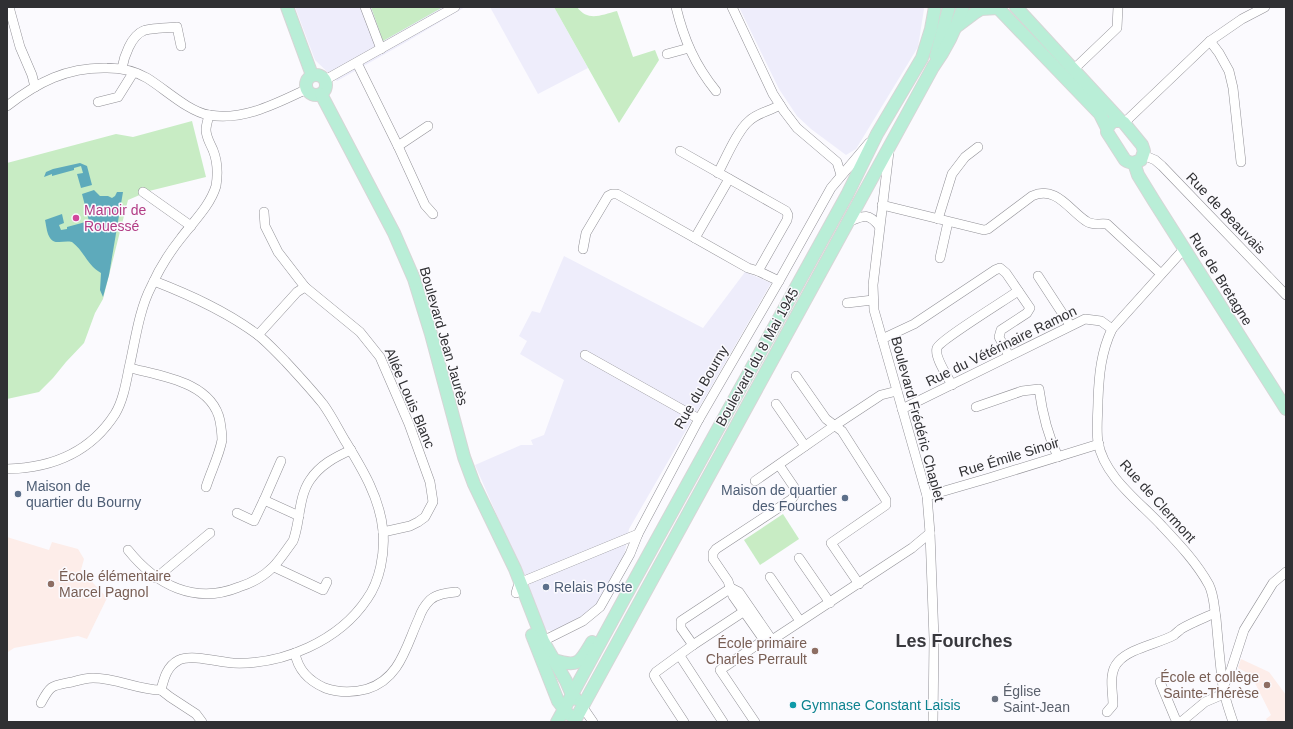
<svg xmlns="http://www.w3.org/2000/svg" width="1293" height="729" font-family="Arial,sans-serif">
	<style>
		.built { fill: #eeedfb }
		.education { fill: #fdede9 }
		.green { fill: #c8ecc4 }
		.water { fill: #5eaabb }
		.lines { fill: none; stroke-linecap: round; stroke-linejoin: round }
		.minor-casing { stroke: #919096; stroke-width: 10 }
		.major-casing { stroke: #d6d6d6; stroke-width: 14 }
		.minor { stroke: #fff; stroke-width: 9 }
		.major { stroke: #b9eed7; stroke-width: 12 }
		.hotel-dot { fill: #d1479c; stroke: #fbfafe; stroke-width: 1.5 }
		.service-dot { fill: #5c6f8a; stroke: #fbfafe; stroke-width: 1.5 }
		.education-dot { fill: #8d6e63; stroke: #fbfafe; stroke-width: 1.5 }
		.worship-dot { fill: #6b7280; stroke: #fbfafe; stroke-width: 1.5 }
		.culture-dot { fill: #0f9aa8; stroke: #fbfafe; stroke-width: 1.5 }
		.labels { text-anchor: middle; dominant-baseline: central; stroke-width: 3; stroke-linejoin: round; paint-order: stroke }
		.hotel-label { font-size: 14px; fill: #b23c85; stroke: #fbfafe; text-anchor: start }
		.street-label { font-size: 14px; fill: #303033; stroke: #fbfafe }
		.service-label { font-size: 14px; fill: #4e5e75; stroke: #fbfafe; text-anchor: start }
		.education-label { font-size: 14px; fill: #785e54; stroke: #fbfafe; text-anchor: end }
		.worship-label { font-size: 14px; fill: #5b616d; stroke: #fbfafe; text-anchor: start }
		.culture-label { font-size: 14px; fill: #0d838f; stroke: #fbfafe; text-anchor: start }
		.district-label { font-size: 18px; font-weight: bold; fill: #38383d; stroke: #fbfafe }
	</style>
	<rect width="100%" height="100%" fill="#fbfafe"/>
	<g class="built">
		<path d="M295 7H465L408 41 337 81 315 60Z"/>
		<path d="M490 7H554L588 68 538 94Z"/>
		<path d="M739 7H923L924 9 918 47 856 149 846 155 811 129 797 116 779 89Z"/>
		<path d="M564 256 703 328 745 272 771 283 629 529 624 557 602 595 594 607 575 621 552 631 543 629 502 527 475 465 521 445H533L531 440 544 435 564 380 520 354 527 341 519 336 532 311 540 313Z"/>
	</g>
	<g class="education">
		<path d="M7 537 49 550 52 542 78 549 84 559 81 570 107 598 87 639 78 636 14 648 8 652 7 656Z"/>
		<path d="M1241 659 1269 672 1286 695V722H1268L1266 719 1271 715 1251 675 1238 668Z"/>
	</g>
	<g class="green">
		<path d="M371 7H443L383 41Z"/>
		<path d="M554 7H577C588 22 601 15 617 11L633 57 655 50 659 60 619 123Z"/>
		<path d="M192 121 206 177 149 191 128 200 103 299 95 313 84 343 66 362 53 378 39 392 7 399V163L116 134 133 137Z"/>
		<path d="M783 514 799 539 760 565 744 540Z"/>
	</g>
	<g class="water">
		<path d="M80 163 87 166 92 185 81 188 77 174 83 173 81 166 74 168V170L52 176V174L44 177 46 172 53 169Z"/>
		<path d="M94 190 100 196H108L112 198 115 196 117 192H123L109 275 103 297 100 290 101 273C87 265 84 251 72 242 67 241 63 242 59 242 47 243 47 228 45 220L62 214 64 223 59 225 61 230 67 229V227L89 221 82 194Z"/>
	</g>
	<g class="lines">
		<defs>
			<g id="minor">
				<path d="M9 7 20 47 32 75 35 87"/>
				<path d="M365 7 381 49"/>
				<path d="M676 7C684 40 695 65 716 91"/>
				<path d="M732 7 773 94 784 111 797 128 837 162 841 175"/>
				<path d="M1210 41 1219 53 1229 71 1233 88 1241 162"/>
				<path d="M667 54 689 48"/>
				<path d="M357 63 398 146 425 205 433 214"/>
				<path d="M122 68C124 57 131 36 143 31 149 28 169 28 177 27L181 46"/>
				<path d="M1073 70 1117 28 1118 7"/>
				<path d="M325 80 455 7"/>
				<path d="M98 102 118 97 133 73"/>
				<path d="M7 106C38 82 67 67 107 68 121 68 135 71 147 78 165 89 189 112 209 115 244 121 277 103 307 89"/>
				<path d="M1124 123 1210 41 1242 19 1265 7"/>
				<path d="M398 146 428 126"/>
				<path d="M680 151 786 211 788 215 787 220 758 271"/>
				<path d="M889 152 873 285 874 310 927 496 930 533 934 639 933 722"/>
				<path d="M1143 155 1155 160 1162 166 1286 295"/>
				<path d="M718 173C726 158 737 131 749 121 757 113 770 111 780 105"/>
				<path d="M143 192 191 226"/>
				<path d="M882 205 984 230 988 229 1032 196C1056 185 1069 210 1086 221 1093 226 1099 223 1107 224L1161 274"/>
				<path d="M264 212 265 226 278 252 305 287 360 332 380 357 409 424 430 482 433 502 425 517 418 522 410 526 383 532"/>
				<path d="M938 219 952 174 965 157 978 147"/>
				<path d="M848 222C863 216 868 212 879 226"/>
				<path d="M695 238 729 179"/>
				<path d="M583 249 586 233 608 196 612 194H617L748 268 758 271 779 281"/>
				<path d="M1184 249 1112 329C1101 352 1099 375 1098 400 1098 414 1096 429 1098 442 1104 477 1140 502 1162 526 1179 544 1197 563 1209 585 1214 595 1214 607 1216 618 1218 641 1220 664 1223 687 1225 699 1229 710 1233 722"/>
				<path d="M940 258 948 222"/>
				<path d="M1038 276 1070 325"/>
				<path d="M154 281C190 295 226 311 258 335 268 343 276 352 285 361 298 375 311 389 323 404 331 415 337 427 344 439 361 467 380 497 383 531 385 553 380 581 367 599 339 641 283 665 233 663 218 662 192 654 179 660 167 666 164 678 161 690"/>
				<path d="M847 303 873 300"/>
				<path d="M258 335 297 292 305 287"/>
				<path d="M882 339 914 324 995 270 1000 268 1006 273 1030 308 1027 313 1001 330 999 337 1009 356"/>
				<path d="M585 355 699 419"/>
				<path d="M130 368C161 376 212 382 220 421 221 427 222 434 222 440 219 456 211 471 206 487"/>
				<path d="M796 376 826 419 842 431 886 500V505L831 543 859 584"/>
				<path d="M952 385C948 377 934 357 937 348 940 340 1007 299 1018 291"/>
				<path d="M776 404 805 446"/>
				<path d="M976 407 1022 391 1039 389C1042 411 1049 438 1058 457"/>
				<path d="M902 409 1085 319 1101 321 1112 329"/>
				<path d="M281 461 264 500 299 516"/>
				<path d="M779 465 794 487 795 494 792 499 716 549 713 553V559L728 581 733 596 764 640 769 642 912 548 930 533"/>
				<path d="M7 469C51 468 90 453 115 414 123 401 126 383 129 368 135 342 139 310 151 287 159 269 169 253 181 238 193 222 210 206 216 186 218 174 217 160 213 150 210 143 206 137 206 130 206 125 208 120 209 115"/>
				<path d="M755 481 834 426 881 395 897 391"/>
				<path d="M927 496 989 478 1099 444"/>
				<path d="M237 513 254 521 264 500"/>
				<path d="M128 550C156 585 195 605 239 587 252 583 263 577 273 567 280 560 287 549 293 541 295 536 296 531 297 526 300 511 301 493 310 480 320 465 335 457 351 450"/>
				<path d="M799 558 830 603"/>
				<path d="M274 567 323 590 327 582"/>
				<path d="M770 577 800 621"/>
				<path d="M156 578 210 533"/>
				<path d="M731 588 681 621V628L693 645 743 612"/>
				<path d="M731 588 739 592 772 640"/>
				<path d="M516 593 519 583 638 534"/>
				<path d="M543 641 583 621 600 607 630 554 638 534 699 419 779 281 831 188 869 143"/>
				<path d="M295 653C298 670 309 681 325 688 339 693 352 693 367 689 400 679 406 646 419 618 421 612 425 605 430 600 437 594 446 593 456 592"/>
				<path d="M680 656 723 722"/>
				<path d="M1160 682 1175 718 1178 722"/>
				<path d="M161 690 170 697 196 714 202 722"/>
				<path d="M41 703C51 684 52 686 72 682 79 680 86 678 93 678 117 678 138 690 161 690"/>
				<path d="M582 706 593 722"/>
				<path d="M1107 712 1113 705C1113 691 1108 673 1118 662 1130 648 1158 644 1174 635 1176 633 1179 631 1181 629 1191 623 1204 618 1215 613"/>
				<path d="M684 722 656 679 654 675 656 672 693 645"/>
				<path d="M755 722 720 670 764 640"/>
				<path d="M1181 722 1205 702 1219 696 1231 670 1244 630 1273 583 1286 572"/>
			</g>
			<g id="major">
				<path d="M287 7 312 75"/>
				<path d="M997 7 1100 114 1107 128"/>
				<path d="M1016 7 1121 121"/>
				<path d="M956 27 976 12 981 9 998 8"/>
				<path d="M936 56 949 7"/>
				<circle cx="316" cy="85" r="10"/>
				<path d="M321 94 394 233 414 279 431 334 464 457 474 484 515 569 543 641 566 681 572 695 576 699"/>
				<path d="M1114 121H1121L1124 123 1142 145 1144 151 1141 160C1134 163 1131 164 1125 160L1107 132C1107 127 1109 124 1114 121Z"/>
				<path d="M1134 163 1138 175 1154 201 1286 409"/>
				<path d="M532 635 558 701 568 714"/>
				<path d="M554 660C579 668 580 662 592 642"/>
				<path d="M557 722 624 599 847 195 877 134 922 58 931 29 935 7"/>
				<path d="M574 722 933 67C947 48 956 29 963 7"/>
			</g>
		</defs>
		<use href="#minor" class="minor-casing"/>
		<use href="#major" class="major-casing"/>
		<use href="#minor" class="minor"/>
		<use href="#major" class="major"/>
	</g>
	<circle class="hotel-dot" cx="76" cy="218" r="4"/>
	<g class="service-dot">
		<circle cx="18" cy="494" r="4"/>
		<circle cx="845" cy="498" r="4"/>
		<circle cx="546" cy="587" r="4"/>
	</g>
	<g class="education-dot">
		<circle cx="51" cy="584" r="4"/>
		<circle cx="815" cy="651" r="4"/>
		<circle cx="1267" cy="685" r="4"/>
	</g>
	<circle class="worship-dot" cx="995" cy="699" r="4"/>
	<circle class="culture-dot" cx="793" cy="705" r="4"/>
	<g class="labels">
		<g class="hotel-label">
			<text x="84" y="210">Manoir de<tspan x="84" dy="16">Rouessé</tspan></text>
		</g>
		<g class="street-label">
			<text transform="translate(1226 213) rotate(46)">Rue de Beauvais</text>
			<text transform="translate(1221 279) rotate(58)">Rue de Bretagne</text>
			<text transform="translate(444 336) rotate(74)">Boulevard Jean Jaurès</text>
			<text transform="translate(1001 346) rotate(-26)">Rue du Vétérinaire Ramon</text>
			<text transform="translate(757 357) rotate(-61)">Boulevard du 8 Mai 1945</text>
			<text transform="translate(701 387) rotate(-60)">Rue du Bourny</text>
			<text transform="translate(410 398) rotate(67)">Allée Louis Blanc</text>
			<text transform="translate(918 419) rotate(75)">Boulevard Frédéric Chaplet</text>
			<text transform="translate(1009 457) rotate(-17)">Rue Émile Sinoir</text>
			<text transform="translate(1158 501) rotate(48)">Rue de Clermont</text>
		</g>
		<g class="service-label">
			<text x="26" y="486">Maison de<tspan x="26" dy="16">quartier du Bourny</tspan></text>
			<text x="837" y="490" text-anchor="end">Maison de quartier<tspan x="837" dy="16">des Fourches</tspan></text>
			<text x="554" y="587">Relais Poste</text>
		</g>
		<g class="education-label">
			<text x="59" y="576" text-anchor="start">École élémentaire<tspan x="59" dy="16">Marcel Pagnol</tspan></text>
			<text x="807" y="643">École primaire<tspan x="807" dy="16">Charles Perrault</tspan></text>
			<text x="1259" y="677">École et collège<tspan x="1259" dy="16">Sainte-Thérèse</tspan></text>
		</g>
		<g class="worship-label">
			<text x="1003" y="691">Église<tspan x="1003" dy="16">Saint-Jean</tspan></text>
		</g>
		<g class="culture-label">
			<text x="801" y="705">Gymnase Constant Laisis</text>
		</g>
		<g class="district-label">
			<text x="954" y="641">Les Fourches</text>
		</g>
	</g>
	<rect width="1293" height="729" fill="none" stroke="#303033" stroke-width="16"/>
</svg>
